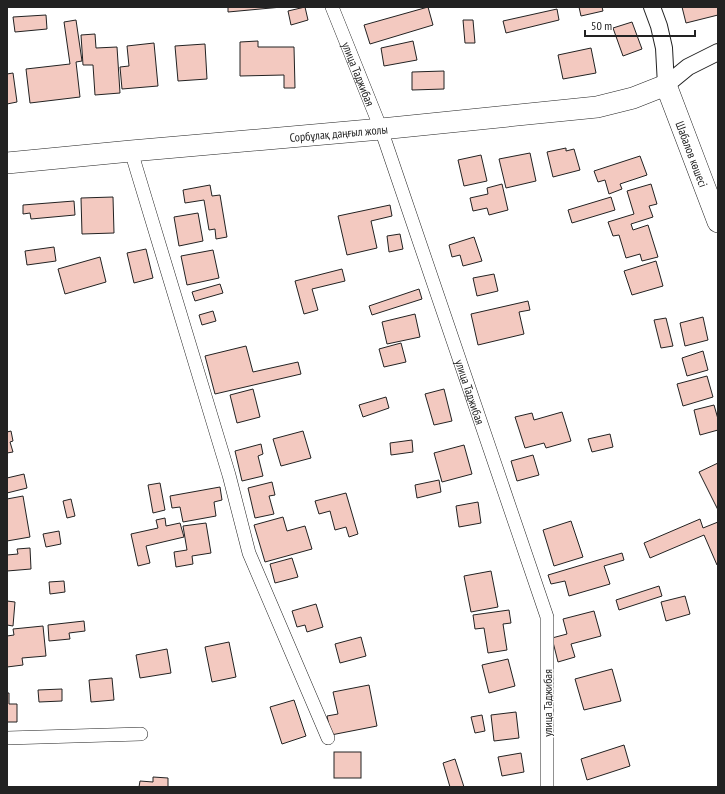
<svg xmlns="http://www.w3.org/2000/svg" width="725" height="794" font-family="'PT Sans Narrow',sans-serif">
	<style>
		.building { fill: #f3c9c0; stroke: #222 }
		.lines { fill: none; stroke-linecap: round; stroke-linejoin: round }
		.minor-casing { stroke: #222; stroke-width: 14 }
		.tertiary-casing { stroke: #222; stroke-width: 18 }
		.primary-casing { stroke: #222; stroke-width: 22 }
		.minor { stroke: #fff; stroke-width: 13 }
		.tertiary { stroke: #fff; stroke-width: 16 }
		.primary { stroke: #fff; stroke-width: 21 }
		.labels { text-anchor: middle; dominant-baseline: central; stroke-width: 3; stroke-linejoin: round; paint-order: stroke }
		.street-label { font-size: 12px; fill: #222; stroke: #fff }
	</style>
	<rect width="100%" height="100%" fill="#fff"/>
	<g class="building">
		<path d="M228 7H282L228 12Z"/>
		<path d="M305 7 308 20 291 25 288 11Z"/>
		<path d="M428 7 433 25 370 44 364 25Z"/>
		<path d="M579 7H602L603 11 581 16Z"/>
		<path d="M682 7H718V15L686 23Z"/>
		<path d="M557 9 559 20 506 33 503 21Z"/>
		<path d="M46 15 47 29 15 32 13 17Z"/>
		<path d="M76 20 82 61 76 62 80 97 30 103 26 69 70 64 64 22Z"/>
		<path d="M463 20H473L475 43H465Z"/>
		<path d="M632 22 642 49 623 56 613 28Z"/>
		<path d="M95 34 96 48 117 47 120 93 95 95 93 65H83L81 35Z"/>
		<path d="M258 41V47H294L295 88H284V75L240 76V42Z"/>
		<path d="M413 41 417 60 384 66 381 48Z"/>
		<path d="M154 43 158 86 122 89 120 67 129 66 127 46Z"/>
		<path d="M205 44 207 79 178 81 175 46Z"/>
		<path d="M591 48 596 73 563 79 558 55Z"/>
		<path d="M444 71V89L412 90V72Z"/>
		<path d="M13 73 17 102 7 104V74Z"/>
		<path d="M566 148V151L574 149 580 170 553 177 547 152Z"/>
		<path d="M530 153 536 181 506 188 499 159Z"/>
		<path d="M481 155 487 181 464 186 458 160Z"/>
		<path d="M640 156 647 175 620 184 622 189 609 194 605 180 598 182 594 171Z"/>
		<path d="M502 184 508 210 489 215 487 208 473 211 470 198 488 194 487 188Z"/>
		<path d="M651 184 657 204 649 206 653 217 631 224 633 230 648 225 658 257 642 261 640 254 626 258 619 235 613 236 608 222 634 214 627 191Z"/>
		<path d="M210 185 212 196 220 195 227 237 216 239 215 229 209 230 204 200 185 203 183 190Z"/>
		<path d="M113 197 114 233 82 234 81 198Z"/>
		<path d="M611 197 615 210 572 223 568 210Z"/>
		<path d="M74 201 75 215 31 219 30 213 23 214V205Z"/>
		<path d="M390 205 392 216 371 221 377 248 347 255 338 216Z"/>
		<path d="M198 213 203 241 179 246 174 217Z"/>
		<path d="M400 234 403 249 389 252 387 236Z"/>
		<path d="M474 237 482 261 463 266 460 255 452 257 449 245Z"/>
		<path d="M54 247 56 261 27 265 25 251Z"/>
		<path d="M146 249 153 278 134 283 127 253Z"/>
		<path d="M213 250 219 278 187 285 181 256Z"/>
		<path d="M100 257 106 282 65 294 58 269Z"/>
		<path d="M656 261 663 286 632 295 624 271Z"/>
		<path d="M342 269 345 281 312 289 318 310 304 314 295 281Z"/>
		<path d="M494 274 498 291 477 296 473 278Z"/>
		<path d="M220 284 223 293 195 301 192 292Z"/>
		<path d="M419 289 422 299 372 315 369 306Z"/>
		<path d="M528 301 530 310 519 312 524 334 478 345 471 314Z"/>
		<path d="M213 311 216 321 202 325 199 315Z"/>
		<path d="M415 314 420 337 387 344 382 322Z"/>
		<path d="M703 317 708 340 685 346 680 323Z"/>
		<path d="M666 318 673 346 661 348 654 320Z"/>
		<path d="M401 343 406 362 384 367 379 349Z"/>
		<path d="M246 346 253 372 298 362 301 374 215 394 205 356Z"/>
		<path d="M703 351 708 370 687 376 682 358Z"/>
		<path d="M707 376 713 397 683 406 677 384Z"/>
		<path d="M253 389 260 417 237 423 230 395Z"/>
		<path d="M444 389 452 421 434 425 425 394Z"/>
		<path d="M386 397 389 408 363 417 359 405Z"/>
		<path d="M714 405 718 419V430L700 435 694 410Z"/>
		<path d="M562 412 571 441 546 448 544 443 525 448 515 417 532 413 534 420Z"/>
		<path d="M11 431 13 441 10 442 13 452 7 453V432Z"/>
		<path d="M303 431 311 458 281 466 273 439Z"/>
		<path d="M610 434 613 447 592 452 588 439Z"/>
		<path d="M412 440 413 452 391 455 390 443Z"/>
		<path d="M261 444 263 454 258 456 263 476 242 481 235 451Z"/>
		<path d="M464 445 472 474 442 482 434 453Z"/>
		<path d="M533 455 539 475 517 481 511 461Z"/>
		<path d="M718 463V510L699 472Z"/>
		<path d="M24 474 27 488 7 493V478Z"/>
		<path d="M439 480 441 492 417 498 415 485Z"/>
		<path d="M272 482 275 495 269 496 274 514 255 518 248 488Z"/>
		<path d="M160 483 165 510 153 513 148 485Z"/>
		<path d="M220 487 222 500 214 502 216 516 183 522 180 507 172 508 170 496Z"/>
		<path d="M346 493 358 534 349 537 346 527 335 530 330 511 319 514 315 501Z"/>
		<path d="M23 496 30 537 7 541V499Z"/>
		<path d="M71 499 75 516 67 518 63 501Z"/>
		<path d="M478 502 481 523 459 527 456 506Z"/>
		<path d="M283 517 287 531 305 526 312 549 265 562 254 525Z"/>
		<path d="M165 518 166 526 180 523 184 537 146 546 150 563 138 566 131 534 158 528 156 520Z"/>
		<path d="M700 519 703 528 718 522V564L717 565 704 535 650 558 644 543Z"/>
		<path d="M571 521 583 557 554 566 543 530Z"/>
		<path d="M206 523 211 553 192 556 193 564 176 567 174 552 187 550 183 526Z"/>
		<path d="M59 531 61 544 46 547 43 534Z"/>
		<path d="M30 548 31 569 7 571V555L18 554 17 549Z"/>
		<path d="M622 553 624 560 604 566 610 584 569 596 565 581 551 584 548 575Z"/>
		<path d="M292 558 298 577 275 583 270 564Z"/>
		<path d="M491 571 498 607 471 612 464 576Z"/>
		<path d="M64 581 65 592 50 594 49 582Z"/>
		<path d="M659 586 662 596 619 610 616 600Z"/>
		<path d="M685 596 690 614 666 621 661 602Z"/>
		<path d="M7 601 15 602 13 626 7 625Z"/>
		<path d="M316 604 323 627 307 632 305 625 297 627 292 611Z"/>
		<path d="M509 610 511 623 503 624 507 650 488 653 484 628 475 629 473 615Z"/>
		<path d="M594 611 601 636 571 644 575 657 558 662 552 638 567 634 563 619Z"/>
		<path d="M84 621 85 631 69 633 70 639 49 641 48 625Z"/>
		<path d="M43 626 46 656 22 658 23 665 7 667V636L14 635 13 629Z"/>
		<path d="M361 637 366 656 340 663 335 644Z"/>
		<path d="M229 642 236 677 212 682 205 647Z"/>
		<path d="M167 649 171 673 140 678 136 655Z"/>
		<path d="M508 659 515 686 489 693 482 665Z"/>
		<path d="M612 669 621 701 584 710 575 679Z"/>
		<path d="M112 678 114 700 91 702 89 680Z"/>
		<path d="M369 685 377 726 331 735 327 716 338 714 333 692Z"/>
		<path d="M62 689V701L39 702 38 690Z"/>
		<path d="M7 693H9V704H17V722H7Z"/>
		<path d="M294 700 306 736 282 744 270 707Z"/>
		<path d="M516 712 519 738 494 741 491 715Z"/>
		<path d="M482 715 485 731 475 733 471 717Z"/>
		<path d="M624 745 630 766 587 780 581 759Z"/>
		<rect x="334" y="752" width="27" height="26"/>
		<path d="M521 753 524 772 502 776 498 757Z"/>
		<path d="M455 759 464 787H450L443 763Z"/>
		<path d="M153 777 168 778V787H139L140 781 153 782Z"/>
	</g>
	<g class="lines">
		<defs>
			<g id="minor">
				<path id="s1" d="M332 7 381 129 547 617V787"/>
				<path d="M131 151 229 475 249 553 328 738"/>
				<path d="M7 738 141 734"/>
			</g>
			<g id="tertiary">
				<path d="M652 7 659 26 664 48 666 85"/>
				<path d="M666 85 688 67 718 52"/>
			</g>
			<g id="primary">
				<path id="s2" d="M7 163 131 151 381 129 597 107 633 98 666 85 718 222"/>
			</g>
		</defs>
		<use href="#minor" class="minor-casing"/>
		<use href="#tertiary" class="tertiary-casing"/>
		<use href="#primary" class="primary-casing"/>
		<use href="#minor" class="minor"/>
		<use href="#tertiary" class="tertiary"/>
		<use href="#primary" class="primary"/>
	</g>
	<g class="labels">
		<g class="street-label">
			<text stroke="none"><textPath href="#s1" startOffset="72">улица Таджибая</textPath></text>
			<text stroke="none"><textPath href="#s2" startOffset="333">Сорбұлақ даңғыл жолы</textPath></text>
			<text stroke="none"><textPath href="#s2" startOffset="739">Шабалов көшесі</textPath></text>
			<text stroke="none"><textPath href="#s1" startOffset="409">улица Таджибая</textPath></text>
			<text transform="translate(547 703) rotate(-90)">улица Таджибая</text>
		</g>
	</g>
	<rect width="725" height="794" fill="none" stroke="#222222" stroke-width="16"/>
	<path d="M585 30v6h110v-6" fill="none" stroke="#222222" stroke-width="2"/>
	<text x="591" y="30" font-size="12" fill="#222222" stroke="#ffffff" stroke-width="3" paint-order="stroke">50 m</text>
</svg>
